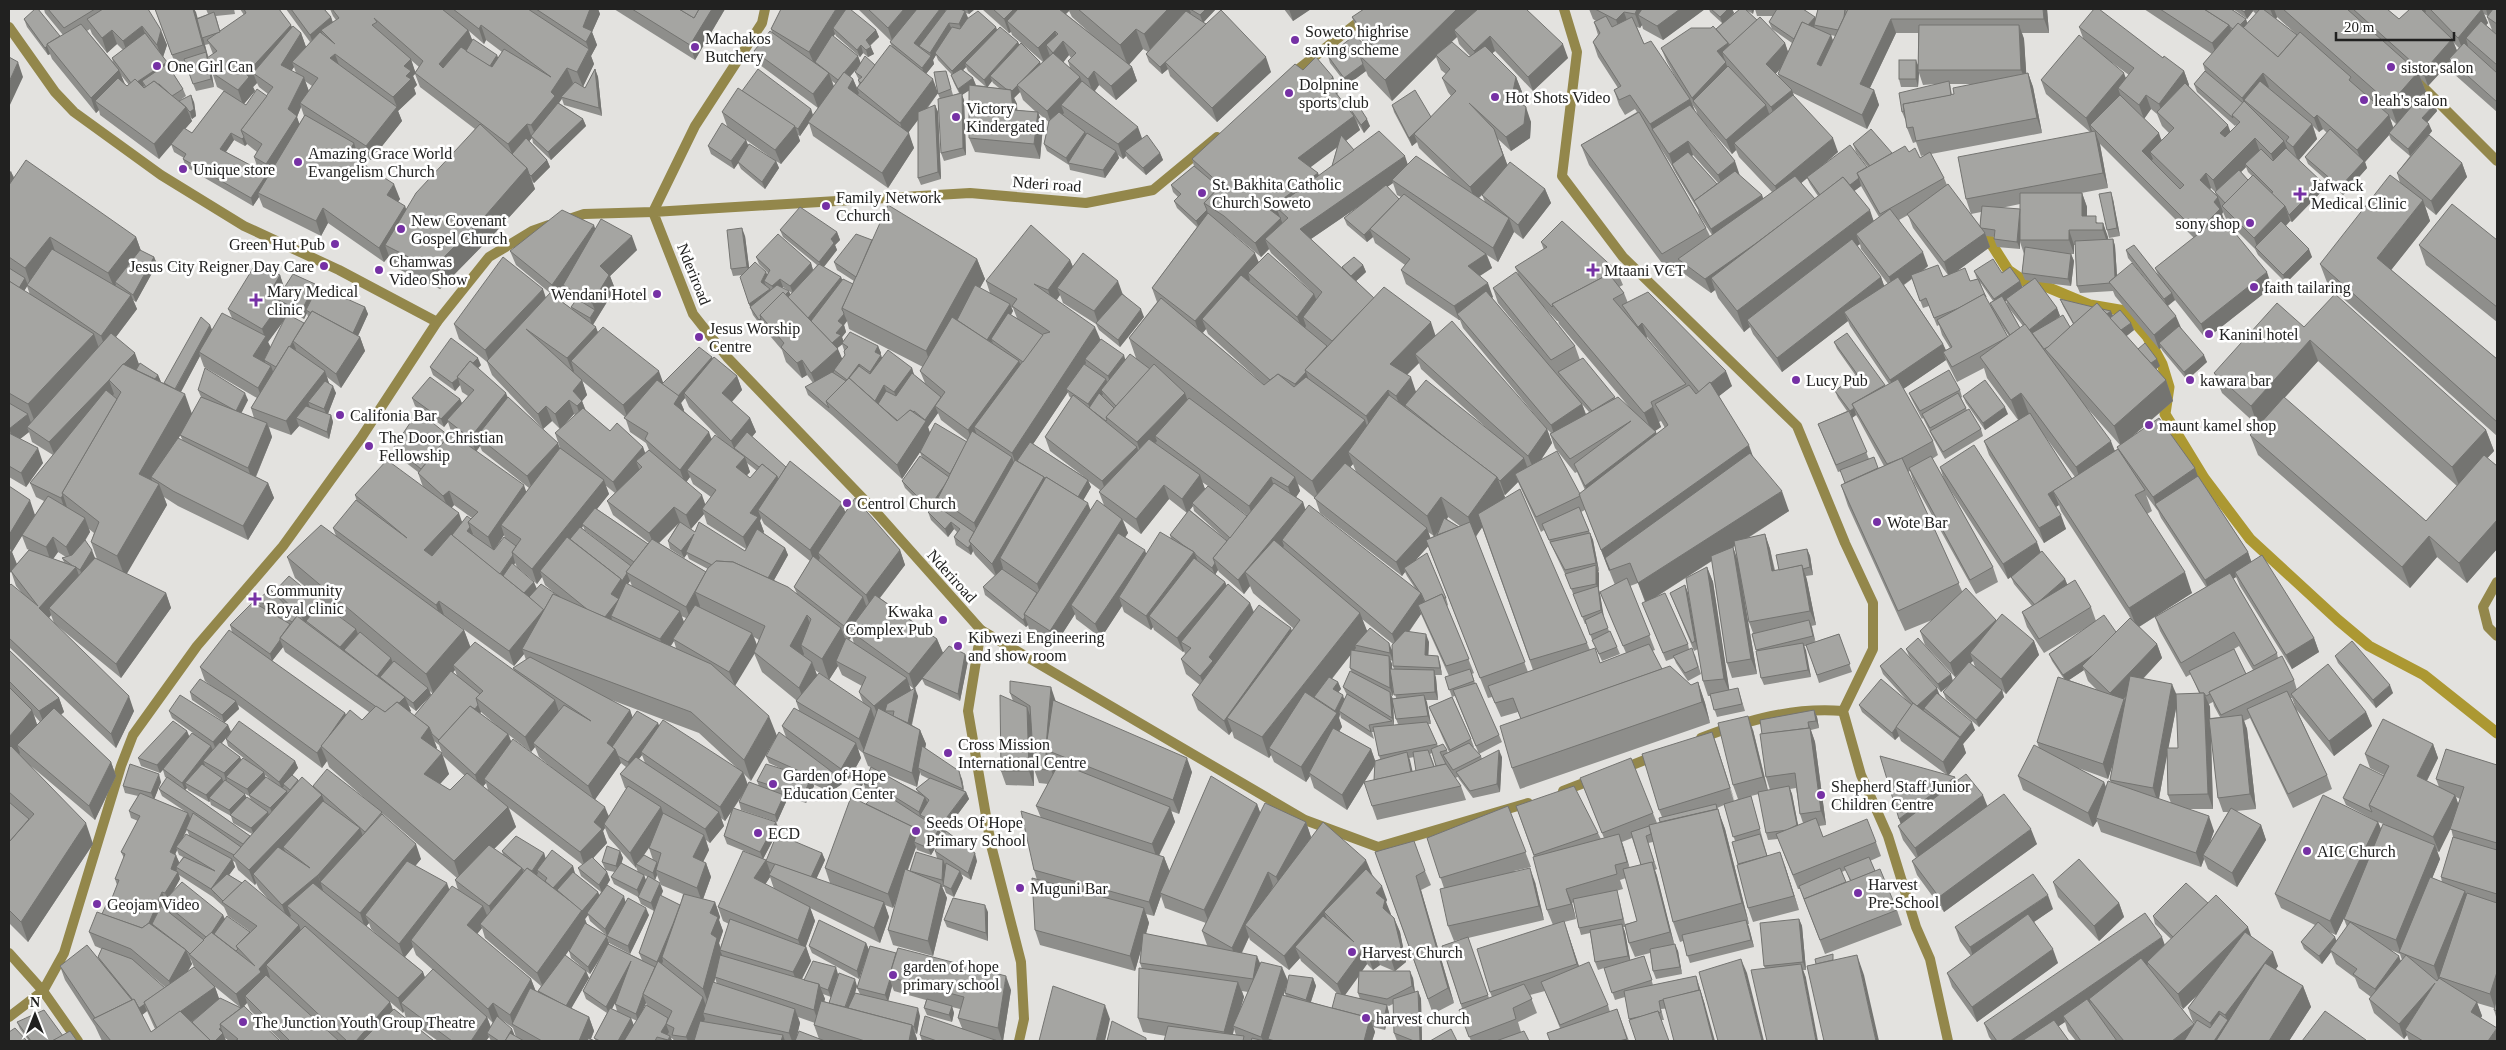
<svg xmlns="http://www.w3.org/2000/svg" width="2506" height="1050" font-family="Georgia,serif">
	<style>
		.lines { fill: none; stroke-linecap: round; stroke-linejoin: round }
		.stream { stroke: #ac9832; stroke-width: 11 }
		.lane { stroke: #93874b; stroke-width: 10 }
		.street { stroke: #93874b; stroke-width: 10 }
		.wall { fill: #8e8e8b; fill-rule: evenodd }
		.shaded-wall { fill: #747471 }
		.building { fill: #a5a5a2; stroke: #747471 }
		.poi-dot { fill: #7631a5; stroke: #fff; stroke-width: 2 }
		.labels { text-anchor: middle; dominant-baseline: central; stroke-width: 5; stroke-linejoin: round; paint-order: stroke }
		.poi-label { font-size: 16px; fill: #212120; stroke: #fff; text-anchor: start }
		.street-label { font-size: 16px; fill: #212120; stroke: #fff }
	</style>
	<rect width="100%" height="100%" fill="#e3e2df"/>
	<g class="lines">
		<path class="stream" d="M1989 240 2008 270 2024 281 2047 287 2090 305 2125 311 2147 336 2162 364 2169 387 2165 414 2204 478 2250 539 2338 620 2369 646 2424 675 2497 733"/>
		<path class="lane" d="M2497 582 2483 607 2488 627 2497 636"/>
		<g class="street">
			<path d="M1564 9 1577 52 1562 176 1623 257 1797 426 1845 543 1873 603V649L1843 711 1861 775 1888 836 1916 927 1930 959 1948 1041"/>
			<path d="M9 27 55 92 74 112 161 175 244 226 339 270 437 322"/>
			<path d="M1291 75 1375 9"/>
			<path d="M2415 79 2497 161"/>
			<path d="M563 221 584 214 653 212 695 126 762 23 765 9"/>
			<path d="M981 630 1305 820 1378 847 1528 803"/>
			<path d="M1701 738C1748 720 1792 707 1843 711"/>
			<path d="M1622 769 1655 756"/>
			<path d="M1563 791 1594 779"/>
			<path d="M9 953 43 991 78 1041"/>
			<path d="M9 1017 43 991 64 953 121 766 133 735 197 646 283 546 361 438 437 322 489 257 532 231 549 225"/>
			<path d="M1019 1041 1024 1019 1021 962 991 845 968 711 981 630 875 511 727 357 693 314 653 212 970 193 1086 203 1153 190 1217 137"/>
		</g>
	</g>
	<g class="wall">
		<path d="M44 9H148L167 45 163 57 183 89 186 96 179 101 194 102 196 116 192 119 190 117 192 121 185 129 192 133 224 91 217 87 211 69 214 87 196 91 186 66 177 69 155 9H194L197 18 208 14 206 9H234L235 14 216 16 220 31 244 15 240 9H279L292 27 301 33 306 47 310 42 286 9H324L331 17 333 23 336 20 333 16 330 9H598L600 14 592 32 597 45 591 56 594 64 583 86 585 88 595 69 598 77 602 116 564 105 562 99 559 103 583 119 586 126 551 160 533 143 532 138 529 141 547 160 550 167 534 183 532 181 535 189 493 235 440 289 392 266 389 256 384 262 328 223 321 236 263 207 259 197 253 206 186 167 183 159 184 158 174 152 171 144 159 159 100 115 99 110 96 113 52 59 50 54 48 55 27 27 24 19 60 36 63 35 45 13ZM90 29 92 34 107 53 117 44 123 50 112 58 113 62 87 31ZM469 31 484 44 486 40 502 52 498 58 472 40ZM209 44 213 54 208 57 205 45ZM411 60 419 67 415 72ZM294 67 296 73 291 71ZM415 74 420 87 475 129 406 210 405 206 398 202 400 199 358 160 359 158 356 151 371 160 402 121 398 111 416 94 414 88 417 85 413 76ZM121 75 129 85 127 86 124 84ZM305 81 312 86 309 91ZM257 83 259 87 268 94 267 96 246 105 244 104 255 91 253 87ZM301 107 304 116 299 124 297 117ZM234 140 245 146 247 144 257 152 254 157 258 169 226 152Z"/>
		<path d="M614 9H725L695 60Z"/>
		<path d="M781 9 876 30 879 37 870 46 874 54 868 57 863 53 860 57 836 36 835 34 833 36 858 56 861 64 875 65 892 47 890 42 891 41 858 9H945V11L947 9H975L969 14 966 13 968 18 996 27 997 30 1018 42 1019 44 1040 62 1041 65 1043 62 1012 35 1011 32 1009 33 982 9H1216L1203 22 1271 72 1217 122 1170 76 1168 69 1162 74 1149 62 1146 54 1148 52 1143 49 1129 64 1132 67 1137 81 1116 100 1099 85 1095 91 1142 139 1160 153 1163 160 1146 175 1128 159 1126 156 1123 159 1118 155 1119 158 1105 178 1070 170 1069 165 1047 151 1044 144 1049 122 1038 113 1043 126 1040 159 975 152 969 138V90L962 95 964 100 966 155 944 161 941 153 940 99 938 93 927 109 935 105 938 112 941 179 921 185 918 178V120L908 133 914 148 888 188 813 136 809 123 800 136 798 135 800 141 781 164 776 161 779 168 765 189 741 169 738 163 734 169 711 154 708 146 727 126 722 112 742 91 811 109 813 115 818 108 760 65 754 51 772 32 771 29ZM1069 11 1072 17 1091 34 1066 14ZM936 55 938 60 952 75H951L954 83 959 93 953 95 946 71 937 92 926 74 934 64 933 60ZM1069 55 1071 58 1068 61 1070 68 1063 62ZM860 64 855 72 859 80H858L859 84 857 88 853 79 850 76ZM966 67 968 71 985 86 976 85 973 78 963 70ZM832 81 836 84 834 86ZM992 81 993 83 999 88 987 87ZM1020 92 1023 100 1036 112 1017 110V104L1014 98ZM732 130 773 159 748 145 746 140Z"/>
		<path d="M1284 9H1311L1293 21Z"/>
		<path d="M1526 9 1568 58 1533 91 1495 51 1492 53 1516 77 1522 92 1519 102 1531 122 1530 138 1511 151 1498 139 1507 165 1545 189 1551 203 1523 239 1514 232 1498 262 1487 255 1492 268 1480 276 1493 297 1492 298 1531 343 1498 303 1493 288 1518 274 1515 267 1544 250 1541 242 1617 271 1623 285 1619 287 1624 293 1628 303 1732 386 1719 396 1753 457 1789 511 1748 538 1765 534 1770 549 1775 570H1779L1807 549 1810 556 1813 575 1806 576 1816 625 1811 626 1815 642 1839 634 1852 672 1819 683 1807 646H1804L1811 677 1764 685 1761 678 1757 651 1752 634 1753 633 1749 622 1741 580 1757 674 1732 678 1727 663 1712 561 1656 597 1688 644 1689 649 1695 655 1701 674 1688 681 1676 663 1674 658 1666 661 1645 610V602L1638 583 1630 586 1655 650 1652 651 1662 669 1691 685 1698 682 1705 703 1710 723 1520 789 1512 768 1521 719 1518 712 1501 717 1492 697 1488 698 1428 546 1415 561 1446 598 1448 605 1447 606 1474 673 1472 674 1475 683 1499 735 1502 742 1479 754 1455 696 1452 697 1471 739 1474 747H1473L1481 756 1482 759 1502 757 1500 792 1473 798 1459 779 1458 777 1455 778 1461 786 1466 800 1377 820 1372 806 1375 765 1347 810 1314 788 1310 776 1306 782 1274 762 1271 755 1269 758 1234 738 1232 731 1229 735 1198 710 1192 695 1200 685 1186 674 1181 659 1185 654 1184 651 1183 652 1154 630 1153 627 1151 630 1124 612 1122 606 1101 638 1076 619 1075 614 1055 645 1029 629 1028 625 1026 627 985 595 983 587 995 576 975 555 973 551 971 555 956 545 954 537 957 532 954 529 948 537 931 520 928 512H929L905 488 902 481 922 458 920 452 902 479 832 415 808 395 805 387 813 383 807 375 802 378 786 362 782 350 765 330 763 325 762 327 753 315 749 304 743 275 733 276 731 269 745 236 749 268 766 272 767 275 768 273 759 264 756 257 811 263 813 270 817 265 783 237 780 230 837 232 840 240 835 245 837 250 824 267 841 277 842 280 853 284 854 281 837 270 834 262 872 240 977 259 985 279 980 288 990 293 986 281 1070 260 1073 267 1123 294 1144 317 1120 347 1099 330 1096 324 1063 303 1060 295 1057 300 1100 340 1125 360 1136 358 1129 338 1157 302 1152 288 1197 227 1177 208 1174 201 1178 197 1173 192 1171 185 1194 166 1192 159 1303 70 1333 77 1339 92 1337 94 1352 113 1351 110 1370 126 1364 133 1357 122 1360 130 1346 141 1354 150 1408 164 1453 181 1419 148 1417 142 1412 146 1394 112 1392 105 1431 117 1451 96 1448 92 1442 78 1446 74 1441 70 1436 57 1392 101 1368 76 1366 71 1347 85 1330 63 1328 56 1368 48 1360 38 1352 17ZM1457 37 1459 44 1470 56 1469 57 1450 43ZM1337 147 1332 166 1319 176 1318 173 1310 167ZM1393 183 1397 195 1401 197 1399 199 1387 187ZM1484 193 1482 195 1485 202 1479 198ZM1362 204 1344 218 1347 225 1367 242 1373 237 1375 243 1405 265 1401 270 1406 284 1459 320H1460L1463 328 1544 426 1436 336 1374 298 1356 281 1366 272 1363 265 1342 268 1311 239ZM1226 228 1261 257 1269 249 1271 253 1311 291 1259 262ZM782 287H783L792 293 790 295ZM1542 305 1557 321H1558L1559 324 1630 408 1615 398 1580 360 1575 346ZM1011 307 1013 308 1017 318 1011 315 1013 311ZM847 321 849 329 923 367 920 371 925 383 914 375 912 368 882 358 880 355 881 353 878 346 843 341 842 337 846 332 844 325ZM1206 329 1208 334 1264 385 1203 333ZM1647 337 1672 367 1646 338ZM842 344 844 350 845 355 842 359 837 348ZM1419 363 1421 369 1491 432 1416 392 1407 375ZM1068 392 1069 396 1071 398 1045 437 1050 451 1083 476 1033 444ZM1582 404 1589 412 1586 414ZM938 413 941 420 967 440V442L930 433 928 427ZM1661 421 1665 428 1656 434 1655 431 1661 427 1659 422ZM1547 429 1551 433 1550 434 1555 448 1575 473 1577 472 1585 490 1580 494 1541 460 1552 443ZM1353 464 1356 472 1350 467ZM1088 481 1100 490 1099 492 1104 505 1091 510 1083 500 1091 487ZM1202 482 1208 486 1205 489ZM1518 482 1541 532 1544 530 1565 574 1568 581 1585 624H1586L1593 642 1602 661 1620 654 1617 647 1609 631 1603 615 1600 594 1599 590 1598 571H1599L1593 540 1581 512 1585 510 1615 585 1600 592 1626 653 1600 663 1590 650 1587 643 1504 499 1505 497 1503 494 1505 495ZM1298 484 1315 498 1320 513 1402 576 1405 572 1407 576 1415 588 1305 510 1303 502 1296 497 1300 491ZM1169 499 1187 513 1170 535 1171 539 1146 554 1125 537 1128 533 1123 520 1141 534ZM1225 499 1248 516H1247ZM940 504 942 510 938 507ZM1193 506 1194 511 1225 539 1190 510ZM1448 517 1460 526 1459 527 1447 519ZM1482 527 1533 670 1528 672 1476 537ZM1428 532 1434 536 1430 538ZM1735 546 1737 558 1733 547ZM1218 570 1219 572 1244 594 1250 586 1253 593 1293 628 1292 631 1254 612 1250 603 1227 586 1225 582 1215 574ZM1421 614 1449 676 1445 677 1452 697 1429 707 1449 752 1448 753 1447 750 1438 746 1428 724H1431L1426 700H1438L1436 678 1435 675H1442L1440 663 1428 655 1429 642 1409 632ZM1362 619 1393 644V666L1394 669H1392V664L1390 660 1393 661 1392 650 1367 632ZM1351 654 1350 668 1352 673 1343 687 1347 695 1344 699 1338 692 1341 689 1338 682 1332 679ZM1392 680 1396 698 1392 699 1391 695 1393 696ZM1393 705 1396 719 1398 724 1394 725ZM1340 714 1341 718 1374 739 1372 732H1374L1380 759 1375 761 1371 749 1339 731 1342 727 1339 718ZM1432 753 1436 766 1435 767 1430 754ZM1414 757 1416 771 1412 772 1409 758Z"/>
		<path d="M1589 9H1705L1663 40 1643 29 1642 25 1640 28 1637 27 1644 44 1677 80 1667 62 1661 48 1716 29 1722 23 1710 12 1709 9H1732L1734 13 1731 16 1740 9H1754L1753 14 1748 11 1756 20 1785 43 1788 52 1792 43 1772 29 1769 22 1773 16H1757L1755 9H1803L1815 19 1818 9H1846L1847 11 2047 9 2049 33H2022L2024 39 2026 73H2028L2033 87 2042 133 1931 154 1944 178 1947 185 1980 226 1981 212 1971 214 1966 199 2090 132 2046 94 2041 80 2083 38 2079 27 2163 58 2184 71 2189 85V86L2231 132 2236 126V125L2235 126 2197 92 2194 84 2205 71 2203 64 2212 54 2144 9H2231L2246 19 2247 23 2256 14 2253 11 2247 19 2233 9H2387L2399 19 2410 9H2497V112L2454 74 2450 62 2428 86 2421 79 2426 92 2424 94 2437 111 2427 122 2432 131 2429 135 2462 163 2467 177 2436 215 2425 206 2430 221 2391 270 2497 359V436L2328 285 2320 264 2400 183 2397 173 2410 156 2391 140 2389 135 2365 162 2367 168 2343 195 2308 164 2305 157 2327 133 2323 129 2319 132 2313 126 2317 139 2299 160 2324 189 2292 222 2290 221 2286 226 2312 257 2286 283 2258 255 2255 249 2227 221 2223 212 2222 214 2224 220 2272 287 2206 339 2175 300 2168 306 2180 327 2207 362 2187 380 2162 350 2161 348 2159 349 2115 296 2113 291 2080 293 2077 286 2075 245H2074V254H2071L2074 261 2071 286 2037 282 2057 308 2060 316 2055 319 2070 327 2073 324 2063 306 2060 299 2102 309 2113 315 2131 323 2134 330 2126 336 2138 349 2160 366 2156 369 2166 380 2173 401 2133 436 2198 476 2248 552 2251 562 2314 638 2319 652 2292 669 2240 586 2236 577 2233 579 2277 653 2278 658 2294 680 2297 690 2366 712 2372 726 2334 756 2296 709 2292 698H2291L2327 775 2332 789 2293 808 2250 718 2244 721 2247 729 2256 809 2236 811 2261 825 2266 840 2237 887 2208 869 2204 859 2201 867 2101 832 2097 821 2093 827 2023 790 2018 776 2039 748 2037 742 2064 679 2052 661 2049 654 2089 626 2044 653 2027 627 2022 612 2032 606 2014 584 2011 577 2012 576 2008 579 1947 485 1993 567 1998 582 1976 594 1914 483 1910 471 1908 472 1962 591 1997 621 2034 641 2039 655 2006 694 2002 690 2004 697 1979 727 1946 699 1943 692 1949 685 1941 692 1909 656 1906 649 1953 681 1960 672 1955 677 1925 645 1920 631 1932 620 1905 631 1848 506 1841 485 1845 483 1841 471 1838 472 1818 424 1847 411 1838 398 1835 391 1856 376 1837 349 1834 342 1885 386 1889 384 1850 326 1848 321 1782 372 1753 334 1750 327 1744 332 1718 298 1715 290 1711 293 1683 273 1681 268 1670 274 1589 165 1581 145 1637 112 1635 109 1625 115 1619 105 1614 90 1618 88 1598 57 1593 42 1598 35 1594 22 1596 21 1593 19ZM2484 14 2488 16 2487 17 2492 30 2486 25 2488 23ZM2277 17 2297 35 2276 19ZM1896 33H1918V64L1899 79 1901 87H1918L1919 73 1923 85 1935 84 1902 112 1905 119H1906L1907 128 1913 143 1916 142 1921 156 1925 155 1920 158 1909 152 1892 153 1853 144 1856 152 1868 167H1867L1827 162 1838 152 1794 97 1793 93 1867 129 1879 105 1874 90 1870 88ZM1831 35 1835 36 1833 41ZM2454 43 2459 48 2457 51ZM2107 59 2129 75 2126 78ZM1780 69 1778 74 1779 77 1775 74ZM1950 84H1970L1952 95ZM1692 104 1696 110 1698 116 1732 154 1736 150 1739 157 1772 192 1763 199 1762 195 1740 176 1695 112ZM2151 109 2157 114 2162 126 2169 133 2162 140 2144 119ZM2390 118 2396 124 2393 127ZM2100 144 2194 238 2155 268 2158 275 2126 250 2128 258 2149 283 2117 276 2115 246 2113 239H2108L2103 223H2098L2087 216V207L2082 193H2081L2108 188ZM1660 147 1672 166 1675 172 1698 210 1699 215 1712 235 1710 236 1706 228ZM1693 155 1718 183 1717 184 1692 156ZM2246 167 2248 172 2252 176 2248 180 2241 172ZM1807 178 1810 184 1818 196 1815 199 1801 183ZM1861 186 1879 217 1874 221 1854 191ZM2211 188 2215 192 2216 195 2210 189ZM2020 204V209L2001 208ZM1908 215 1913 228 1948 275 1943 277 1923 271 1928 266 1899 220ZM1986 236 1995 237 1994 239 1997 247 2020 249V242L2024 254 2022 273 2025 280 2031 281 2022 287 2020 281 1974 271 1977 279 1970 281 1957 271 1990 247ZM1860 244 1861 249 1888 284 1884 286 1881 277 1857 246ZM1912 279 1923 308 1929 306 1937 326 1939 325 1942 335 1950 348 1946 350 1943 344 1904 285ZM1980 282 1993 301 1990 303 1992 308 1986 299ZM2006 300 2008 307 2023 326 2020 328 2005 301ZM1996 317 2009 336 2008 337ZM1946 360 1957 382 1984 368 1987 378 2018 420 1984 441 1989 455 2044 543 2066 529 2056 507 2059 505 2061 511 2131 619 2116 632 2096 621 2091 607 2067 585 2065 579 2041 552 1940 467 1944 480 1932 459 1938 455 1933 441 1903 389ZM2087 408 2120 445 2117 447 2118 449 2115 451ZM1856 415 1858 418 1884 466 1878 468 1869 459 1852 418ZM2041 431 2075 477 2072 479ZM2146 495 2158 511 2161 518 2206 587 2155 617 2160 631 2186 677 2191 674 2199 693 2176 695 2143 679 2162 658 2157 644 2139 627 2192 593 2147 514 2152 511ZM2239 646 2253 670 2246 674 2234 649ZM1973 661 1975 667 1970 663ZM2084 670 2088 681 2097 690 2069 680ZM2213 702 2214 706 2220 717 2210 718V707L2209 704ZM2177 704 2178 748H2168ZM2211 732 2218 798 2223 812H2228L2210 842 2214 831 2189 809H2213ZM2167 753 2168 795 2171 803 2159 799ZM2113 763 2110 780 2111 782 2106 787 2104 782 2078 768 2108 779Z"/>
		<path d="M9 169 14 177 136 237 141 251 154 257 157 264 136 302 133 300 137 309 116 337 139 364 158 375 161 382 164 383 210 325 212 331 232 318 228 309 280 275 284 288 315 284 317 289 365 307 368 314 358 336 360 337 365 351 341 388 327 377 329 384 336 393 328 414 331 415 333 422 329 439 299 426 291 435 269 427 272 437 256 477 268 483 274 498 248 540 178 506 164 497 167 505 126 574 166 593 171 608 121 678 55 624 134 711 116 748 9 647V586L22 593 16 586 11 571 9 574V486L35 515 44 501 36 497 30 483 53 455 32 442 29 432 20 439 43 463 26 487 9 477ZM27 286 30 295 24 291ZM281 307 304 319 307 313 308 317 304 323 285 318ZM285 319 271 348 268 342ZM200 356 204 367 257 398 251 408 254 418 241 413 248 400 198 390 201 397 192 414 181 392ZM183 431 180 435 183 441 178 439ZM89 529 94 533 91 542 97 559 95 558 85 541 90 532ZM22 536 27 549 29 550 17 564 12 552ZM58 552 66 557 62 558 64 562 53 559ZM51 615 54 623 49 618Z"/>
		<path d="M2113 199 2120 236 2109 238 2107 230Z"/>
		<path d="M595 229 637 250 610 276 615 289 593 325 598 332 663 383 712 357 713 359 737 376 742 390 732 402 750 418 756 432 752 437 786 467 846 512 900 550 905 565 880 598 937 639 943 653 965 654 968 661 960 701 925 685 922 679 914 689 909 685 911 691 918 696 912 725 920 730 926 744 925 748 962 779 964 791 966 792 969 799 944 833 940 831 942 837 931 855 917 850 916 847 908 870 910 871 937 858 935 851 977 861 971 880 961 874 963 878 954 897 946 893 944 887H942L947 898 933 956 893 945 888 930 896 902 893 908 885 905 889 917 880 943 810 908 815 921 806 946 811 961 802 979 804 980 838 974 857 986 855 993 860 994 857 988 870 946 1011 990 1003 1041H922L920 1035 962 1028 958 1018 960 1009 952 1007 954 1013 952 1022 927 1015 924 1008 926 1000 894 991 892 986 888 1001 920 1016 917 1034 915 1033 917 1039V1041H674L673 1039 671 1038 672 1041H596L594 1038 607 1013 586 999 583 991 602 956 590 974 586 971 589 978 571 1008 589 1017 594 1031 591 1039 595 1041H491L489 1037 486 1041H438L406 1018 404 1011 403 1013 381 994 390 1002 393 1010 434 1041H281L250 1010 247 1003 243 1007 280 1041H229L225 1038 224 1035 226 1041H102L95 1026 65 980 60 966 99 960 98 957 102 949 95 946 89 932 102 914 111 906 110 903 117 885 115 879 124 858 121 852 138 821 131 818 129 811 138 796 125 793 123 786 161 782 154 799 186 812 162 796 159 789 167 778 165 777 163 770 160 773 141 766 138 758 187 731 189 737 193 733 172 718 169 711 224 722 192 700 190 692 214 688 205 681 200 667 232 632 230 625 260 606 258 600 277 596 275 591 320 605 351 626 295 578 287 557 336 536 333 528 357 502 355 495 423 487 418 473V472L396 455 394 447 449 436 452 434 448 422 444 427 415 406 412 398 460 399 462 403 468 396 462 392 460 385 455 391 433 375 430 367 481 365 478 368 560 448 555 433 560 429 552 421 543 429 492 375 487 362 459 339 454 324 546 298 550 293 516 265 510 251ZM564 289 568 299 574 303 571 307 572 309 557 298ZM580 379 625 417 630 432 646 443 649 450 645 453 643 447 610 431 586 411 582 401 587 395 582 380ZM685 398 689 407 721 440 712 439 684 411V410L681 403ZM574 414 575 415 562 427ZM480 446 482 451 529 488 526 492 476 451ZM747 463 757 471 750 478 747 475 750 472ZM690 477 693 484 711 497 705 505 686 482ZM605 485 615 493 607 501 613 515 649 543 648 544 597 509 609 494ZM454 505 472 518 462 522 451 508ZM704 514 707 524 746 549 745 551 695 532 682 523 691 529ZM761 518 764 524 810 561 794 587 797 594 774 580 788 555 785 548 763 533 764 532 760 521ZM679 522 668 541 670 549 684 558 687 554 689 559 708 569 706 572 659 543ZM583 526 585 531 631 566 582 528ZM504 535 505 538 498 545ZM515 563 517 567 537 584 542 577 545 585 559 597 537 589 514 565ZM630 581 632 586 628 584ZM444 615 514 666 524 654 526 660 513 668 514 670 470 647 464 630ZM681 616 686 618 684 622ZM852 636 854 644 849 640ZM754 637 759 640 757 645ZM674 641 676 648 671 646ZM283 647 285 652 369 712 362 720 346 715 345 713 272 661ZM754 653 762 672 796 700V701L799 710 782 726 786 737 766 756 769 763 782 769 757 781 759 786 748 785 744 774 751 781 735 685ZM838 666 842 675 862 686 859 692 863 703 817 675 815 670 829 680ZM455 670 457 676 453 672ZM430 691 433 694 414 716 410 712 411 711 408 705 416 711 431 695ZM609 699 699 733 738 769 659 726 632 717 630 710ZM238 705 322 768 327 761 329 767 369 802 313 786 314 788 298 780 292 775 298 768 295 761 231 732 228 725 224 723 239 709ZM481 712 496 725 480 713ZM509 735 531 752 535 747 539 757 557 772 511 742ZM226 738V739L228 746 245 759 241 760 240 757 221 744ZM434 741 439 745 443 756 465 776 450 790 440 784 449 774 436 749 437 748ZM858 749 863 753 868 766 871 767 864 784 866 792 875 794 866 804 825 868 830 883 838 886 816 879 825 860 822 853 766 860 763 859 779 829 734 808 741 797 739 802 741 810 777 822 786 802 784 796 806 803 814 786 813 784 830 792 842 784 839 778 846 783 850 777 852 782 861 788 865 779 856 767 861 758ZM642 755 645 763 639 759ZM621 763 626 767 620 774 625 788 627 789 609 816 595 799ZM871 768 917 787 920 772 921 775 929 779 916 789 918 792ZM265 775 273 782 266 778ZM486 783 488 790 483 786ZM187 788 188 790 209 802 210 801 211 805 231 816 233 823 252 834 250 836 185 790ZM242 792 249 796 251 800 247 798ZM509 808 583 865 578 868 581 876 601 892 599 895 598 892 575 874 573 866 546 859 544 853 502 851 503 855 494 849 516 827ZM731 812 724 836 727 844 749 853 718 907 723 921 729 924 720 948 719 943 723 931 719 920 720 917 715 902 703 899 711 877 706 863 703 862 709 850 706 840 710 843 724 826 721 818 725 821ZM382 813 457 878 455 880 458 890H449L415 866 421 859ZM605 828 609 838 636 868V867L638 872 648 877 646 881 644 875 621 863 623 858 620 851 602 862 605 869 593 858 607 843 603 831ZM187 830 189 835 183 838ZM649 848 653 860 644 855ZM177 850 179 855 183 857 179 863V862L175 854ZM233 861 235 862 238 870 255 885 256 883 259 889 269 900 229 875 235 867ZM605 870 615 872 611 877 614 884 638 897 641 904 654 911 639 953 642 960 609 944V943L587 924 585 919 588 915 590 921 607 936 609 943 630 954 649 915 626 902 607 885 610 880 607 872ZM179 875 213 897 224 907 228 916 251 932 225 919 223 915 173 892 180 879ZM657 875 661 885 683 894 680 905 661 896 663 891 655 880ZM770 877 774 889 765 884ZM164 903 166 910 162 906ZM369 923 371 929 381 938 366 926ZM482 928 485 938 541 986 538 992 535 990 531 979 477 934ZM413 947 416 955 433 970 425 978 423 972 405 957ZM571 948 569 951 571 958 584 969 565 955ZM190 959 191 960 194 967 187 972 192 964ZM138 964 165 987V988ZM715 978 717 984 714 983ZM208 981 241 1008 219 999 215 987ZM823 994 831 997 829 1003 824 1001 825 999ZM615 1003V1004L617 1011 612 1009ZM646 1003 647 1006 642 1011ZM147 1011 155 1029 151 1032 142 1015ZM487 1017 493 1023 491 1027ZM798 1017 815 1023 814 1025 819 1039 797 1034 800 1023ZM631 1018 637 1021 634 1026ZM502 1020 513 1028 516 1037 515 1036Z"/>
		<path d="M2497 240V322L2426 265 2419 245Z"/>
		<path d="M2304 327 2486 430 2494 451 2487 458 2497 466V549L2467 583 2437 557 2410 588 2258 455 2250 435 2258 426 2222 393 2214 373ZM2318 361 2457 486 2426 521 2284 398Z"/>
		<path d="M1960 390 1962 397 1961 398 1967 410 1981 429 1983 436 1945 459 1933 438 1923 418 1922 419 1912 400 1909 393Z"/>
		<path d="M1963 396 2008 414 1985 430 1966 403Z"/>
		<path d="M1707 567 1713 582 1729 690 1738 688 1745 711 1717 717 1710 696H1708L1703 681 1698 649 1694 651 1670 593 1685 585 1688 593 1694 628Z"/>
		<path d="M9 650 59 698 64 712 61 715 111 762 116 776 95 820 31 766 93 844 28 942 9 923ZM34 715 40 722 37 725Z"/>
		<path d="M2335 656 2393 693 2376 708 2338 663Z"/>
		<path d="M1880 666 1939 694 1975 730 1963 744 1966 753 1948 776 2037 844 1944 912 1917 875 1912 861 1916 858 1903 840 1898 826 1901 824 1899 819 1947 775 1901 741 1899 736 1895 740 1862 712 1859 705H1911L1883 674Z"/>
		<path d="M1010 693 1056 701 1192 772 1179 814 1171 811 1175 822 1159 856 1164 857 1169 871 1257 804 1260 812 1306 822 1311 837 1310 839 1372 874 1387 900 1386 902 1390 914 1394 918 1400 932 1406 962 1395 971 1413 978 1415 992 1418 991 1421 999 1422 1041H1397L1394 1033 1393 1004 1389 1006 1387 1005 1389 1013 1385 1030 1373 1027 1375 1032 1372 1041H1164L1166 1036 1143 1032 1138 1018 1142 969 1140 963 1141 949 1135 971 1040 945 1035 930 1037 880 1034 870 1041 818 1036 806 1048 784 1039 783 1034 769 1033 745 1034 786 1006 785 1001 771 1013 701ZM1161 896 1165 908 1206 923 1202 931 1207 945 1146 934 1149 923 1146 914 1154 916ZM1249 937 1250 940 1289 970 1300 958 1301 961 1338 994 1332 1008 1311 1002 1316 986 1313 978 1288 981 1260 963 1242 953ZM1367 964 1373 970 1380 965 1394 971H1362ZM1359 976 1358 993 1360 999 1345 995ZM1287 982 1285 993 1286 996 1283 995ZM1242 991 1248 992 1239 1012 1244 997ZM1234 1029 1236 1035 1233 1034Z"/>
		<path d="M1814 710 1817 717 1819 728 1811 730 1815 742 1826 825 1819 826 1823 837 1876 842 1881 856 1870 861 1875 871 1897 910 1902 925 1825 954 1800 889H1798L1778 839 1768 840 1766 833 1759 794 1751 796 1767 855 1785 866 1799 910 1753 922 1748 908 1738 864 1735 841 1724 805 1717 808 1725 829 1749 924H1748L1754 947 1690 963 1683 941 1680 942 1673 922 1653 842 1648 843 1657 869 1655 870 1657 876 1674 944 1678 951 1682 974 1656 979 1653 971 1650 953 1635 957 1629 943 1625 927H1623L1625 932 1630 960 1644 956 1653 985 1696 976 1705 1005 1661 1009 1664 1020H1630L1625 997 1615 1000 1604 968 1598 970 1595 962 1590 933 1581 935 1579 928 1574 902 1572 903 1576 919 1564 922 1579 966 1608 1005 1610 1012 1617 1009 1629 1041H1550L1560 1028 1545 991 1530 995 1537 1013 1518 1022 1521 1032 1529 1041H1471L1459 1010 1462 1008 1442 946 1466 938 1454 941 1448 926 1444 888 1427 838 1508 806 1531 867 1514 871 1535 882 1544 920 1468 938 1489 998 1492 997 1490 992 1553 925 1547 910 1534 857 1516 806 1598 833 1601 839 1604 838 1580 778 1653 813 1657 823 1660 822 1662 817 1659 810 1712 732 1734 801 1738 799 1733 785 1753 730 1768 790H1770L1766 777 1762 734ZM1796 788 1800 814 1803 823 1798 825 1792 794 1790 789ZM1632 838 1641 865 1629 868 1622 842ZM1846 870 1850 881 1846 882 1842 872ZM1626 878 1637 921 1625 924 1619 898 1616 891 1623 889 1620 880Z"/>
		<path d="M2433 744 2438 758 2427 781 2439 787 2436 779 2497 765V1020L2494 1010V1008L2477 1003 2482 1016 2481 1018 2497 1041H2409L2407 1035 2404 1039 2374 1013 2369 999 2371 997 2359 988 2355 978 2336 964 2331 952 2322 964 2304 949 2301 942 2315 925 2281 908 2275 894 2376 821 2346 805 2343 798 2384 775 2370 768 2365 754ZM2456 797 2460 799 2458 804ZM2378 822 2386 825 2381 829ZM2451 828 2453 837 2441 877 2442 882 2432 878 2440 859 2437 851 2439 852ZM2349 907 2344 919 2347 927 2337 941 2329 932 2336 935ZM2391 950 2400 954 2402 960 2401 961Z"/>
		<path d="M1375 852 1425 871 1431 885 1421 890 1454 1003 1433 1014Z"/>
		<path d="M2053 882 2119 903 2124 917 2099 941 2058 897Z"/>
		<path d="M2208 903 2251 936 2278 966 2276 969 2303 986 2311 1007 2289 1041H2076L2068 1031 2065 1022 2058 1026 2069 1041H1992L1989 1037 1984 1023 2165 945 2171 939 2155 924 2153 916ZM2198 994 2188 1008 2193 1022 2195 1024 2194 1025 2175 1000 2183 1009Z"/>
		<path d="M2053 909 2034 922 2058 963 1977 1022 1952 987 1947 973 1971 956 1960 941 1955 927Z"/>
		<path d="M988 912V941L947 927 944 920Z"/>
		<path d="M1799 919 1802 926 1806 970H1803L1806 978 1765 968 1764 966Z"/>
		<path d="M866 943 869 950 859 979 812 953 809 946Z"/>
		<path d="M17 1022 63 1036 77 1041H29L20 1029Z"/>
	</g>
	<g class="shaded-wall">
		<path d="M193 9H194L196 12 209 60 203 45Z"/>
		<path d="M590 9H598L600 14 592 32 597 45 591 56 594 64 583 87 577 72 589 50 586 42 583 27Z"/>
		<path d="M706 9H725L695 60 690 45Z"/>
		<path d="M836 9H850L833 28 835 34 817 63 815 62 816 64 815 66 809 52Z"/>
		<path d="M904 9H921L893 43 888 28Z"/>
		<path d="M940 9H945L946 12 919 46 917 51 914 43Z"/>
		<path d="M967 9H975L969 14Z"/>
		<path d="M1014 9H1033L1007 21 1011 32 1009 33 1004 19Z"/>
		<path d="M1056 9H1069V11L1060 19Z"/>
		<path d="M1168 9H1189L1191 13 1152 55 1144 34Z"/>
		<path d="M1206 9H1216L1203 23 1200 15Z"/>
		<path d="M1289 9H1311L1293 21Z"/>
		<path d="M1457 9H1485L1454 30 1457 37 1437 56 1436 55V57L1392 101 1385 80Z"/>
		<path d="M1637 9H1648L1638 15 1642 25 1640 28 1635 14Z"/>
		<path d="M1680 9H1705L1663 40 1657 26Z"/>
		<path d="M1728 9H1732L1734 13 1723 25 1720 17Z"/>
		<path d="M1751 9H1754L1753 14Z"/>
		<path d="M2043 9H2047L2049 33 2044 19Z"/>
		<path d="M2247 9H2252L2253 11 2247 19 2244 12Z"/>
		<path d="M2270 9H2274L2277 17 2275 21Z"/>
		<path d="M2417 9H2425L2426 12 2420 17Z"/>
		<path d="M2482 9 2488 23 2471 43 2466 38 2468 46 2464 53 2458 38Z"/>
		<path d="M2486 9H2495L2488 17Z"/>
		<path d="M965 11 968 18 962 31 959 24Z"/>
		<path d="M1624 12 1629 26 1621 34 1616 20Z"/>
		<path d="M331 17 336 32 321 30 325 41 315 49 310 35Z"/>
		<path d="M1815 17 1818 25H1814L1815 28 1796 40Z"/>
		<path d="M1891 19 1896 33 1865 98 1860 84Z"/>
		<path d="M2246 19 2248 26 2236 31Z"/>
		<path d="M949 23 952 30 935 53 936 55 933 60 934 64 925 75 922 68 931 56 930 53Z"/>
		<path d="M291 25 297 40 301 33 306 47 292 62 294 67 286 79 253 73 257 83 253 87 255 91 243 105 238 90 246 74Z"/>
		<path d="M481 25 486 40 484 44 479 29Z"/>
		<path d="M2019 25 2024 39 2027 84 2021 70Z"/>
		<path d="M2229 25 2235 40 2217 57 2212 43Z"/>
		<path d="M142 26 148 40 128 55 123 41Z"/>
		<path d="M996 27 998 34 965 63 966 67 955 78 952 71Z"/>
		<path d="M1136 29 1143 49 1128 66 1120 45Z"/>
		<path d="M112 30 117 44 107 53 102 38Z"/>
		<path d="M161 30 167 45 162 60 157 45Z"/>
		<path d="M468 30 474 44 444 79 439 64Z"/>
		<path d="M876 30 879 37 868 47 866 40Z"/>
		<path d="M1055 31 1060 45 1063 41 1069 55 1059 68 1053 53 1046 45 1050 56 1044 62 1038 48Z"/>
		<path d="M1831 35 1836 49 1822 78 1817 64Z"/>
		<path d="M1490 36 1495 51 1479 65 1474 51Z"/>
		<path d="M2452 39 2458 53 2449 59 2450 62 2428 86 2423 72Z"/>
		<path d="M1018 42 1021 49 990 76 992 81 987 88 984 80Z"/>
		<path d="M1728 43 1734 57 1722 52 1731 77 1694 103 1692 98 1717 51Z"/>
		<path d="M1785 43 1790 58 1771 79 1766 64Z"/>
		<path d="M1563 44 1568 58 1533 91 1528 77Z"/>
		<path d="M861 45 863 53 860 57 857 50Z"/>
		<path d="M47 46 50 54 48 55 45 48Z"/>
		<path d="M871 47 874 54 868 57 866 50Z"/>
		<path d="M206 52 209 60 214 87 211 79Z"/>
		<path d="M335 54 340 68 330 58Z"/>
		<path d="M497 55 500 62 487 70Z"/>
		<path d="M858 56 861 64 840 88 838 80Z"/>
		<path d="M1266 57 1271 72 1217 122 1212 108Z"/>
		<path d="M411 59 416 74 415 73V74L413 76 417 85 414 88 416 94 398 111 402 121 371 160 366 146 397 107 393 97 404 66Z"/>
		<path d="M1916 60 1919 68 1918 70 1919 73 1918 87 1916 79Z"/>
		<path d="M18 62 23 77 9 107V82Z"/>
		<path d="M167 62 169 70 142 81 144 86 135 92 133 85Z"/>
		<path d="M1040 62 1042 69 1017 85 1020 92 1014 98 1017 104 1018 124 1013 110 1011 90Z"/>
		<path d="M1165 62 1168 69 1162 74 1160 67Z"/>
		<path d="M1363 64 1366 71 1347 85 1344 78Z"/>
		<path d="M1132 67 1137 81 1116 100 1111 86Z"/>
		<path d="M567 68 573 83 562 98 561 97 562 98 537 139 531 125 551 92Z"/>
		<path d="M595 69 598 77 602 116 599 108Z"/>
		<path d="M119 70 125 84 102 106 95 101 99 110 96 113 91 98Z"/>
		<path d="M1094 71 1099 85 1093 93 1088 79Z"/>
		<path d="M2184 71 2189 85 2164 118 2159 104Z"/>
		<path d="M2418 72 2426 92 2397 124 2390 104Z"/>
		<path d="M829 73 834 88 818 108 813 94Z"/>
		<path d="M2028 73 2033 87 2042 133 2037 118Z"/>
		<path d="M2124 73 2129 87 2118 88 2121 97 2090 125 2092 131 2091 132 2086 118Z"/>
		<path d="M2263 73 2269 87 2252 106 2244 100 2248 111 2242 98Z"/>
		<path d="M304 77 309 92 300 103 301 107 297 117 302 131 271 178 266 164 288 109Z"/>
		<path d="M1080 77 1086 91 1061 105 1064 113 1052 126 1047 111Z"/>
		<path d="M1333 77 1339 92 1333 97 1328 83Z"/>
		<path d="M1516 77 1522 92 1517 111 1512 96Z"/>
		<path d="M973 78 976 86 962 95 964 100 966 155 963 148 961 96 958 89Z"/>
		<path d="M853 79 859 93 853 103 848 88Z"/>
		<path d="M933 79 938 93 905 137 900 123Z"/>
		<path d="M1792 90 1797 105 1776 121 1771 107Z"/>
		<path d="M1874 90 1879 105 1867 129 1862 115Z"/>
		<path d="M191 95 194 102 196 116 192 119 190 112Z"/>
		<path d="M2146 95 2151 109 2144 119 2139 105Z"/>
		<path d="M1690 99 1696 113 1653 131 1650 124Z"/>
		<path d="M2435 104 2437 111 2425 125 2422 118Z"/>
		<path d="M935 105 938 112 941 179 938 172Z"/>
		<path d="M1766 105 1771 119 1734 143 1736 150 1732 154 1726 140Z"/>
		<path d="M186 107 192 121 159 159 154 144Z"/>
		<path d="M1526 107 1531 122 1530 138 1511 151 1506 137Z"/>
		<path d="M811 109 813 116 808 122 809 123 800 136 798 129Z"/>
		<path d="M1038 112 1043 126 1040 159 1034 144Z"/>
		<path d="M2317 115 2323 129 2319 132 2314 118Z"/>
		<path d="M2389 115 2394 130 2389 133V135L2365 162 2367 168 2343 195 2340 187 2362 163 2357 150Z"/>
		<path d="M1354 116 1360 130 1303 173 1298 158Z"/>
		<path d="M583 119 586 126 551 160 548 152Z"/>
		<path d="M1367 119 1370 126 1364 133 1361 125Z"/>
		<path d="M527 124 532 138 514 159 508 144Z"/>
		<path d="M2312 124 2317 139 2298 161 2293 147Z"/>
		<path d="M2429 124 2432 131 2410 156 2408 149Z"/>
		<path d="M2228 125 2233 139 2225 147 2220 133Z"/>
		<path d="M795 126 800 141 781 164 775 150Z"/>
		<path d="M1138 127 1143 141 1125 151 1126 156 1123 159 1118 144Z"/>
		<path d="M1494 129 1509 169 1475 201 1470 187Z"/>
		<path d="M2095 131 2100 145 2108 188 2103 173Z"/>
		<path d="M1085 132 1088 139 1068 163 1066 158Z"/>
		<path d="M231 133 234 140 223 156 220 149Z"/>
		<path d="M909 133 914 148 888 188 882 173Z"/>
		<path d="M2159 133 2164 148 2150 152 2153 159 2147 165 2142 151Z"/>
		<path d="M1414 134 1417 142 1412 146 1409 138Z"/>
		<path d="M244 137 247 144 245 146 242 139Z"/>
		<path d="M1833 138 1838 152 1780 201 1775 186Z"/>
		<path d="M2255 138 2260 152 2245 164 2246 167 2218 195 2213 180Z"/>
		<path d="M746 140 749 148 734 169 731 161Z"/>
		<path d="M1688 141 1693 155 1674 168 1669 154Z"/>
		<path d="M2284 141 2290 155 2276 169 2271 154Z"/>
		<path d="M354 143 359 158 354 168 348 154Z"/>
		<path d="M1116 151 1119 158 1105 178 1103 170Z"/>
		<path d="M1160 153 1163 160 1146 175 1143 168Z"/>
		<path d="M1405 156 1410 171 1392 180 1393 183 1305 243 1300 229Z"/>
		<path d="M547 160 550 167 534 183 531 176Z"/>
		<path d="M776 161 779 168 765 189 762 182Z"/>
		<path d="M1735 161 1740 176 1724 189 1718 175Z"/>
		<path d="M2462 163 2467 177 2436 215 2431 201Z"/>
		<path d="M527 168 535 189 493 235 440 289 432 269Z"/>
		<path d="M11 171 16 185 9 196V174Z"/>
		<path d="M1318 173 1323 188 1276 207 1286 232 1265 239 1269 249 1261 257 1255 243 1269 209Z"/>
		<path d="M2206 173 2211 188 2205 194 2200 180Z"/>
		<path d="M267 174 270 181 258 193 259 197 253 206 251 198Z"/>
		<path d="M1859 178 1861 186 1829 210 1826 202Z"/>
		<path d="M2322 182 2324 189 2292 222 2289 215Z"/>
		<path d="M394 184 400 199 392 210 387 195Z"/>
		<path d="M1545 189 1551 203 1523 239 1518 225Z"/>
		<path d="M2111 192 2113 199 2120 236 2117 228Z"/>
		<path d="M2082 193 2087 207V230L2082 216Z"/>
		<path d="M1762 195 1767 210 1716 243 1711 229Z"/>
		<path d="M2218 197 2223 212 2222 214 2225 223 2202 246 2197 232 2214 202Z"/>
		<path d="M2423 200 2430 221 2384 279 2377 258Z"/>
		<path d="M1817 201 1711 278 1715 290 1711 293 1705 279Z"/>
		<path d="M405 206 410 220 385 245 389 256 384 262 379 248Z"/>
		<path d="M2285 206 2290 221 2259 252 2254 238Z"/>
		<path d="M323 208 328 223 321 236 316 221Z"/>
		<path d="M2020 209V249L2017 242Z"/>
		<path d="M1207 210 1209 217 1199 228 1196 221Z"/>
		<path d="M1870 210 1877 231 1856 234 1860 244 1752 326 1747 320 1750 327 1744 332 1737 311Z"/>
		<path d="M1509 218 1514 232 1498 262 1493 248Z"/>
		<path d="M2103 223 2108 237V245L2103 230Z"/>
		<path d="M594 225 599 240 563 285 564 289 557 299 552 285Z"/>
		<path d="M742 228 745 236 750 274 747 267Z"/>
		<path d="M1370 230 1373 237 1367 242 1364 235Z"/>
		<path d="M2069 230 2074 245V254L2069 240Z"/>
		<path d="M837 232 840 240 835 245 837 250 822 269 819 262 831 239Z"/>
		<path d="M1985 233 1990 247 1949 277 1944 262Z"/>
		<path d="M632 236 637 250 610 276 615 289 592 326 590 318 595 310 592 303 600 266Z"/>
		<path d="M50 237 55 251 30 283 25 268Z"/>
		<path d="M136 237 141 251 115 282 116 285 114 287 108 273Z"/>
		<path d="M2113 239 2115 246 2118 290 2115 283Z"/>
		<path d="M2309 249 2312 257 2286 283 2283 275Z"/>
		<path d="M1923 252 1928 266 1894 292 1889 277Z"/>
		<path d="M1255 253 1261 268 1248 273 1250 280 1209 325 1202 319 1206 329 1200 335 1195 321Z"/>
		<path d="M1486 254 1492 268 1473 280 1468 266Z"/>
		<path d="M2071 254 2074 261 2071 286 2068 279Z"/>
		<path d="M154 257 157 264 136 302 133 295Z"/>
		<path d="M977 259 985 279 933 372 926 351Z"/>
		<path d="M1070 260 1076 274 1057 288 1060 295 1053 304 1048 290Z"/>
		<path d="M811 263 813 270 793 293 790 286Z"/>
		<path d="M1363 265 1366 272 1354 283 1351 276Z"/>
		<path d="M766 272 769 279 764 281 766 286 761 282Z"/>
		<path d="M2267 272 2272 287 2206 339 2201 324Z"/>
		<path d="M280 275 285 290 277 299 278 302 274 311 268 296Z"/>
		<path d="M841 277 844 284 811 326 808 318Z"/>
		<path d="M1881 277 1886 291 1844 312 1848 321 1782 372 1777 358Z"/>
		<path d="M25 278 28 285 19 299 16 292Z"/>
		<path d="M780 279 783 287 775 294 772 286Z"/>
		<path d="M1118 281 1123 295 1099 326 1094 311Z"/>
		<path d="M2020 281 2023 289 1997 307 1994 299Z"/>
		<path d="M1488 283 1493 297 1461 319 1457 314 1460 320H1459L1454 306Z"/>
		<path d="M315 284 318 291 306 310 307 313 304 319 301 312Z"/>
		<path d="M543 289 548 304 490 364 485 350Z"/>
		<path d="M770 289 773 296 750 307 752 311 749 304Z"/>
		<path d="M789 291 792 298 761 317Z"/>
		<path d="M2172 293 2175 300 2167 306 2164 299Z"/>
		<path d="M1314 294 1320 309 1303 317 1306 326 1303 331 1297 317Z"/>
		<path d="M131 295 137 309 106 350 101 336Z"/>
		<path d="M280 304 285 319 268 342 272 350 259 371 253 356 265 338 262 329Z"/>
		<path d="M1010 304 1013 311 994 341 991 339 993 343 987 340Z"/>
		<path d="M365 307 368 314 356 340 353 333Z"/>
		<path d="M2057 308 2060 316 2034 336 2029 330Z"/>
		<path d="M842 309 847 321 844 325 846 332 842 337 844 343 835 350 832 343 836 333 838 321Z"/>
		<path d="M1141 309 1144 317 1120 347 1118 340Z"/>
		<path d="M2111 311 2114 319 2078 331Z"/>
		<path d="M2176 316 2182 330 2159 343 2161 348 2159 349 2154 335Z"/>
		<path d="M761 318 763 325 762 327 759 320Z"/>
		<path d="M1431 322 1438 343 1415 354 1419 363 1397 384 1390 364Z"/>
		<path d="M1642 323 1647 337 1643 341 1638 327Z"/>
		<path d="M2131 323 2134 330 2123 339 2120 331Z"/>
		<path d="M210 325 213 332 199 352 200 356 177 399 174 392Z"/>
		<path d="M596 327 601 341 571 361 574 371 573 373 567 358Z"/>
		<path d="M1095 327 1101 341 1085 359 1086 363 1068 390 1066 389 1068 392 1017 468 1012 453Z"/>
		<path d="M94 334 101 354 36 425 28 404Z"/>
		<path d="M360 337 365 351 341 388 336 374Z"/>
		<path d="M2310 340 2318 361 2258 427 2251 406Z"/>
		<path d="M293 342 296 349 280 375 277 367Z"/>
		<path d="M1943 344 1949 358 1943 352 1946 360 1896 394 1890 380Z"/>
		<path d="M878 346 881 353 878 360 875 352Z"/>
		<path d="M838 349 844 363 834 370V372L817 387 811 373Z"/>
		<path d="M135 353 140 367 119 390 109 380 114 394 55 456 49 442Z"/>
		<path d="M881 355 884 363 872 379 870 372Z"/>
		<path d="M1124 355 1126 362 1110 383 1108 376Z"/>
		<path d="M2204 355 2207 362 2187 380 2184 372Z"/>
		<path d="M712 357 715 365 684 393 685 398 681 403 684 410 680 418 674 404 678 396Z"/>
		<path d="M478 358 481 365 464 382 458 378Z"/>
		<path d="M2157 359 2160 366 2151 373 2148 365Z"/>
		<path d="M802 360 807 375 802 378 797 363Z"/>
		<path d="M1019 361 1025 375 974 427 978 438 973 444 968 430Z"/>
		<path d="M859 364 862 371 847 380Z"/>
		<path d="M271 366 276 380 263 402 258 388Z"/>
		<path d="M912 368 914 375 897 399 894 392Z"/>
		<path d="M325 371 330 386 308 402 311 410 296 418 299 426 291 435 286 421Z"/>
		<path d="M659 371 664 385 628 420 623 405Z"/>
		<path d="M1726 371 1732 386 1705 407 1699 393Z"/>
		<path d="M1306 372 1311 386 1301 399 1295 384Z"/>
		<path d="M158 375 161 382 150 384Z"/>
		<path d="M737 376 742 390 727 407 722 393Z"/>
		<path d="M1411 377 1418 398 1405 405 1407 412 1404 417 1396 396Z"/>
		<path d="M458 378 460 385 455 391 452 383Z"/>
		<path d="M1106 379 1109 386 1101 390 1103 394 1092 410 1090 408 1088 404Z"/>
		<path d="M582 380 587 395 582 401 587 415 582 421 577 406 573 391Z"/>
		<path d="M2166 380 2173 401 2121 446 2114 426Z"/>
		<path d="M884 385 887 393 876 412 873 404Z"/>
		<path d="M333 386 336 393 327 416 324 409Z"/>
		<path d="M1388 390 1395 410 1373 436 1366 416Z"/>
		<path d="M245 393 248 400 239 418 236 411Z"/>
		<path d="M506 393 512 408 477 436 480 446 476 452 470 438Z"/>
		<path d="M1185 393 1190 407 1155 436 1157 441 1142 457 1137 442Z"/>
		<path d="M2021 393 2029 414 2019 421 2011 400Z"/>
		<path d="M185 394 192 414 155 480 151 477 153 483 139 474Z"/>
		<path d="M460 399 463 406 447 420 448 422 444 427 441 419Z"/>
		<path d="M569 400 574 414 560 429 555 414Z"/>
		<path d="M1582 404 1587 418 1556 440 1551 425Z"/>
		<path d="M546 406 552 421 543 429 538 414Z"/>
		<path d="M935 406 938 413 928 427 931 436 902 479 897 465 925 422V420Z"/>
		<path d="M1653 407 1661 427 1652 433 1644 413Z"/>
		<path d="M2005 407 2008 414 1985 430 1983 423Z"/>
		<path d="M1854 408 1856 415 1852 418 1850 411Z"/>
		<path d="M28 414 33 429 27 427 29 432 15 443 9 429Z"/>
		<path d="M331 415 333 422 329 439 327 432Z"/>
		<path d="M750 418 756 432 739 452 734 448 731 441Z"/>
		<path d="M1365 420 1372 441 1348 452 1353 464 1320 502 1312 481Z"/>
		<path d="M267 423 272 437 253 483 248 468Z"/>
		<path d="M1547 429 1552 443 1534 470 1528 456Z"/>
		<path d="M2486 430 2494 451 2460 488 2452 467Z"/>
		<path d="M709 432 714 446 687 470 690 477 685 484 680 470Z"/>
		<path d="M1656 432 1661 446 1590 500 1585 486Z"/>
		<path d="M2111 441 2119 462 2083 488 2076 467Z"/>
		<path d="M558 443 563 457 533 491 527 476Z"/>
		<path d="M1749 445 1756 465 1609 571 1601 550Z"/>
		<path d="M643 447 648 461H636L640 471 619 496 613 482Z"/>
		<path d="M1137 447 1142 461 1107 495 1102 481Z"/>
		<path d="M38 448 43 463 26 487 21 473Z"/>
		<path d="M745 457 750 472 741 481 736 467Z"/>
		<path d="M1012 457 1017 472 979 537 974 523Z"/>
		<path d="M1524 458 1529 472 1515 474 1518 482 1505 495 1500 481Z"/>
		<path d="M2195 468 2200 482 2155 504 2158 511 2153 497Z"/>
		<path d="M1200 475 1205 489 1192 503 1193 506 1187 513 1182 499Z"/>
		<path d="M777 476 782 490 758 510 761 518 760 521 764 532 748 551 743 537 750 513Z"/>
		<path d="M1044 477 1049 491 1000 558 1003 568 997 578 992 564Z"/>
		<path d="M1271 477 1276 492 1254 521 1249 506Z"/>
		<path d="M1295 477 1300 491 1293 502 1288 487Z"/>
		<path d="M1497 477 1505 497 1475 537 1468 517Z"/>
		<path d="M950 478 938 498 940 504 932 515 929 508Z"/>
		<path d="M604 480 609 494 584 525 582 524 583 526 572 540 540 571 542 577 537 584 532 569Z"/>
		<path d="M1088 480 1091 487 1080 506 1077 498Z"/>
		<path d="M268 483 274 498 248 540 243 526Z"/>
		<path d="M159 484 167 505 125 577 117 556Z"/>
		<path d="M524 485 529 500 501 525 504 535 493 551 488 537Z"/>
		<path d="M1164 485 1169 499 1141 534 1136 519Z"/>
		<path d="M449 491 454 505 449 511 443 496Z"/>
		<path d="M1782 491 1789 511 1733 547 1738 562 1757 674 1751 659 1733 547 1646 603 1638 583Z"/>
		<path d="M2053 491 2059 505 2053 509 2048 494Z"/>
		<path d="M63 495 68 510 66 513 61 498Z"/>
		<path d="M702 495 707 509H702L704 514 691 529 686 515Z"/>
		<path d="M1441 497 1448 517 1434 537 1427 516Z"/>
		<path d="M30 500 35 515 12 552 17 565 9 574V535Z"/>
		<path d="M1303 502 1308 517 1282 540 1284 546 1255 581 1245 572 1250 586 1244 594 1238 580Z"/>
		<path d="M842 503 847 517 818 553 820 558 815 565 810 550Z"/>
		<path d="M1088 503 1093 517 1042 599 1037 584Z"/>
		<path d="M674 507 680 522 655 547 649 533Z"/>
		<path d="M459 513 464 528 429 565 424 550Z"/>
		<path d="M2061 515 2066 529 2044 543 2039 528Z"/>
		<path d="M85 518 90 532 72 561 66 547Z"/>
		<path d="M1122 519 1128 533 1078 610 1071 605 1075 614 1055 645 1050 631Z"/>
		<path d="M2497 520V549L2467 583 2459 563Z"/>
		<path d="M951 522 954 529 948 537 945 529Z"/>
		<path d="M470 527 473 534 470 539 467 531Z"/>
		<path d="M1427 528 1432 542 1406 571 1404 568 1405 572 1402 576 1396 562Z"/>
		<path d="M1590 533 1593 540 1599 571 1596 563Z"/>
		<path d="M694 534 686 552 687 554 684 558 681 551Z"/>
		<path d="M1765 534 1770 549 1777 585 1772 571Z"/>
		<path d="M2429 536 2437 557 2410 588 2402 567Z"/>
		<path d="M53 537 58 552 51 562 46 547Z"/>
		<path d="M2037 542 2042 556 2008 579 2003 564Z"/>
		<path d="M971 544 973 551 971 555 968 548Z"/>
		<path d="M785 548 788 555 769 589 766 582Z"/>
		<path d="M1807 549 1810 556 1813 575 1810 567Z"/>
		<path d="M92 550 95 558 83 578 80 570Z"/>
		<path d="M900 550 905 565 871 609 866 595Z"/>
		<path d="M1145 550 1150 565 1119 597 1122 606 1101 638 1095 624Z"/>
		<path d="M1194 552 1200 566 1149 616 1153 627 1151 630 1146 616Z"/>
		<path d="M2248 552 2253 566 2235 572 2236 577 2210 594 2205 580Z"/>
		<path d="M513 555 515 563 505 578 500 575Z"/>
		<path d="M1215 563 1218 570 1215 575 1212 568Z"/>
		<path d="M1596 565 1599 573V590L1600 594 1604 617 1601 610 1598 589 1596 584Z"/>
		<path d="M1802 565 1807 580 1816 625 1810 611Z"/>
		<path d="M76 567 81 581 49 608 51 615 45 623 39 608Z"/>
		<path d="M1707 567 1713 582 1730 694 1724 679Z"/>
		<path d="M2185 572 2192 593 2137 628 2129 608Z"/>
		<path d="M627 573 630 581 625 588 611 616 614 626 602 621 611 594 621 579Z"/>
		<path d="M2065 579 2068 586 2035 605Z"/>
		<path d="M534 582 537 589 526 601 523 593Z"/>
		<path d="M1225 582 1231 596 1181 642 1184 651 1183 652 1177 638Z"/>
		<path d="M1685 585 1688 593 1698 649 1695 641Z"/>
		<path d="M695 592 700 606 691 622 686 607Z"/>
		<path d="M166 593 171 608 121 678 116 664Z"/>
		<path d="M1421 593 1426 607 1418 605 1421 614 1397 648 1392 634Z"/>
		<path d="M863 597 868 611 849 630 852 636 849 640 844 626Z"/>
		<path d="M318 600 321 608 306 621V623L304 625 302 617Z"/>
		<path d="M439 601 444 615 441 620 436 605Z"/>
		<path d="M1250 603 1255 617 1206 690 1200 676 1209 657Z"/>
		<path d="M544 609 549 623 522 649 524 654 514 666 509 651Z"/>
		<path d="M680 611 685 625 673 639 674 641 665 653 660 639Z"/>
		<path d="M1360 613 1368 633 1355 645 1356 648 1316 698 1314 697 1315 699 1269 748 1271 755 1269 758 1262 737Z"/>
		<path d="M807 615 814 636 801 645 804 654 798 666 790 646Z"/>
		<path d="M1025 617 1028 625 1026 627 1023 620Z"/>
		<path d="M1809 620 1812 627 1816 644 1813 636Z"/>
		<path d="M1996 620 2001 634 1970 653 1973 661 1955 677 1950 663Z"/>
		<path d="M841 628 849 649 836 661 838 666 829 680 822 659Z"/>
		<path d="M1291 628 1296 642 1227 718 1232 731 1229 735 1224 721Z"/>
		<path d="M356 629 359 637 344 650 345 652 342 655 340 647Z"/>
		<path d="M464 630 472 651 453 665 455 670 434 695 426 674Z"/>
		<path d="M752 633 758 648 735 686 729 672Z"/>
		<path d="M1426 634 1429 642 1428 663 1425 655Z"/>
		<path d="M2119 637 2082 666 2084 670 2066 682 2063 675Z"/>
		<path d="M2314 638 2319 652 2292 669 2286 655Z"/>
		<path d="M937 639 943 653 914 689 909 674Z"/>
		<path d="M280 640 283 647 272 661 270 654Z"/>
		<path d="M2034 641 2039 655 2006 694 2001 679Z"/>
		<path d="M1389 643 1392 650 1393 661 1390 653Z"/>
		<path d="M1803 643 1806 650 1811 677 1808 670Z"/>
		<path d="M2157 644 2162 658 2115 708 2110 693Z"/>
		<path d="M965 654 968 661 960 701 958 694Z"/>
		<path d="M1389 656 1392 664 1393 696 1390 688Z"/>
		<path d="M1438 656 1440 663 1442 675 1440 668Z"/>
		<path d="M391 658 394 666 381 682 377 676Z"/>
		<path d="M812 662 820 683 807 708 799 688Z"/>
		<path d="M1434 670 1436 678 1438 700 1435 692Z"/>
		<path d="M1951 674 1953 681 1941 692 1938 684Z"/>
		<path d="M907 678 912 693 885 711 887 714 880 721 874 706Z"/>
		<path d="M1338 682 1341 689 1335 696 1333 689Z"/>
		<path d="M1698 682 1705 703 1710 723 1702 702Z"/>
		<path d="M2172 684 2178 698 2158 803 2153 788Z"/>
		<path d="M2390 685 2393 693 2376 708 2373 700Z"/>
		<path d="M1051 687 1056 702 1046 747Z"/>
		<path d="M428 688 431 695 416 711 413 703Z"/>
		<path d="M915 688 918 696 910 731 908 724Z"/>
		<path d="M1937 688 1940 696 1919 714 1916 707Z"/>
		<path d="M2002 690 2004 697 1979 727 1976 720Z"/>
		<path d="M1390 692 1393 699 1394 725 1392 718Z"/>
		<path d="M2204 693 2210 707 2213 809 2208 794Z"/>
		<path d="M1343 695 1345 702 1339 711 1340 714 1339 718 1342 727 1311 775 1309 773 1310 776 1306 782 1301 767 1335 711Z"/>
		<path d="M1424 695 1427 702 1431 724 1428 716Z"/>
		<path d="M129 696 134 711 116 748 111 734Z"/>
		<path d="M405 697 411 711 392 728 386 714Z"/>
		<path d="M59 698 64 712 45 726 39 711Z"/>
		<path d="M2124 699 2130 713 2108 779 2103 764Z"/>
		<path d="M555 700 560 715 533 743 535 747 531 752 525 737Z"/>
		<path d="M236 701 239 709 224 723 222 715Z"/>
		<path d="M478 705 481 712 463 734 444 748Z"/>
		<path d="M1027 707 1032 721 1034 786 1029 771Z"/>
		<path d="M871 708 876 723 865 753 859 739Z"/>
		<path d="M32 710 39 730 17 745 20 753 9 766V737Z"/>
		<path d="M630 710 635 724 617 752 621 763 594 801 588 786 607 743Z"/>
		<path d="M1814 710 1817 717 1819 728 1816 721Z"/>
		<path d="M2366 712 2372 726 2334 756 2329 741Z"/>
		<path d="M345 713 350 728 322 747Z"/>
		<path d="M2242 715 2247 729 2256 809 2250 794Z"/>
		<path d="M769 716 777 736 751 781 744 760Z"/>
		<path d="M1748 716 1753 730 1768 792 1763 777Z"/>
		<path d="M1808 722 1815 742 1826 825 1821 811Z"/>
		<path d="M1972 722 1975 730 1963 744 1966 753 1948 776 1943 762 1960 738V737Z"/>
		<path d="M658 723 661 730 641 752 642 755 630 769 628 762Z"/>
		<path d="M228 725 231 732 216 750 213 742Z"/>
		<path d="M429 727 437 748 428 758 421 738Z"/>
		<path d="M1896 728 1899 736 1895 740 1892 733Z"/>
		<path d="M920 730 926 744 921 769 918 768 920 772 917 787 912 773Z"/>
		<path d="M187 731 190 738 160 773 157 765Z"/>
		<path d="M1712 732 1717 746 1735 802 1730 788Z"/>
		<path d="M508 734 514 748 484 779 486 783 480 790 475 775Z"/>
		<path d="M856 743 861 758 851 776 849 775 850 777 846 783 841 769Z"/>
		<path d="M2433 744 2438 758 2422 790 2417 776Z"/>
		<path d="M211 746 214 753 203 761 205 765 189 785 185 783 187 788 185 790 182 783Z"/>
		<path d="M321 747 327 761 322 768 317 753Z"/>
		<path d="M1371 749 1376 763 1347 810 1342 795Z"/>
		<path d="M1046 750 1051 764 1046 758Z"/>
		<path d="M1499 750 1502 757 1500 792 1497 784Z"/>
		<path d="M1407 752 1410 760 1415 782 1412 775Z"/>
		<path d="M442 753 449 774 431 794 424 774Z"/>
		<path d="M240 757 243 764 226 777 227 780 226 781 224 773Z"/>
		<path d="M1187 758 1192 772 1179 814 1173 800Z"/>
		<path d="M1055 760 1061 775 1057 784 1051 770Z"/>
		<path d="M295 761 298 768 285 785 283 784 284 786 282 789 279 782Z"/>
		<path d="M111 762 116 776 95 820 89 806Z"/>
		<path d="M959 771 962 779 965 794 966 792 969 799 944 833 941 825 965 794Z"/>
		<path d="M264 772 266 780 250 796 247 789Z"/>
		<path d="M743 772 748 786 725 821 720 807Z"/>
		<path d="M862 772 865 779 861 788 859 781Z"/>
		<path d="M159 774 161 782 154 800 151 793Z"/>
		<path d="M839 777 842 784 830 792 828 784Z"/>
		<path d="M1955 777 1960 792 1904 833 1899 819Z"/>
		<path d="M222 778 225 786 209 798 210 801 209 802 206 795Z"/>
		<path d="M811 778 814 786 806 803 803 796Z"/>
		<path d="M2104 782 2109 797 2096 818 2097 821 2093 827 2088 813Z"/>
		<path d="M1789 786 1792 794 1800 835 1797 828Z"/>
		<path d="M287 791 289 799 273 815 270 808Z"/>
		<path d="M245 794 248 801 232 817 229 810Z"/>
		<path d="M322 795 327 810 283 847 286 853 253 874 256 883 255 885 249 870Z"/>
		<path d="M784 795 786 802 777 822 775 815Z"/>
		<path d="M1983 795 1989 810 1920 863 1915 848Z"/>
		<path d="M2455 795 2460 809 2439 852 2433 837Z"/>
		<path d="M925 797 928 804 920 816 919 812Z"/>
		<path d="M1257 804 1262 818 1210 925 1204 910Z"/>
		<path d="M1716 804 1725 829 1749 924 1742 903Z"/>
		<path d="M508 807 516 827 461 882 454 861Z"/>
		<path d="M605 807 611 822 604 824 605 828 603 831 607 843 585 867 580 852 594 822Z"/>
		<path d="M661 807 666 822 637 865 636 864V868L630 853Z"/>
		<path d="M1170 807 1175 822 1157 859 1152 844Z"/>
		<path d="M268 812 270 819 254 835 251 828Z"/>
		<path d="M719 812 724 826 710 843 705 829Z"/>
		<path d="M188 813 191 820 178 848 176 847 177 850 173 860 170 852Z"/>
		<path d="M2209 816 2214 831 2205 856 2203 855 2204 859 2201 867 2196 853Z"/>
		<path d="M776 822 779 829 763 859 760 852Z"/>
		<path d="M1306 822 1311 837 1282 891 1276 877Z"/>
		<path d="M2378 822 2384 836 2336 935 2330 921Z"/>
		<path d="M86 823 93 844 28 942 21 922Z"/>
		<path d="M2261 825 2266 840 2237 887 2232 873Z"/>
		<path d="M913 827 918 841 914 842 916 847 893 908 888 894Z"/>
		<path d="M360 828 365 842 321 883 318 875Z"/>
		<path d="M939 829 942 837 931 855 928 848Z"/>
		<path d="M2031 829 2037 844 1944 912 1939 897Z"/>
		<path d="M1619 834 1624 848 1632 876 1627 862Z"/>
		<path d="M704 835 709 850 698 872 693 857Z"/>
		<path d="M416 844 421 859 371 920 365 915 369 923 365 928 360 913Z"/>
		<path d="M2435 845 2440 859 2402 953 2400 952 2396 940Z"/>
		<path d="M620 851 623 858 619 873 616 866Z"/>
		<path d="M1780 852 1785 866 1799 910 1794 896Z"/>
		<path d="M544 853 546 861 537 870 538 873 533 882 530 875Z"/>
		<path d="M822 853 825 860 814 884 811 877Z"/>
		<path d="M975 853 977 861 971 880 968 873Z"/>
		<path d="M176 855 179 862 177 868 176 867 177 869 174 877 171 869Z"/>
		<path d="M1164 857 1170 872 1160 893 1161 896 1154 916 1149 902Z"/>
		<path d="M232 859 235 867 215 894 211 889Z"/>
		<path d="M766 860 771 874 769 875 770 877 760 893 754 878Z"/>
		<path d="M943 860 946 867 944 886 942 880Z"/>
		<path d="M1366 860 1372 874 1332 920 1324 912 1329 924 1295 947 1300 958 1289 970 1284 956Z"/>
		<path d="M657 862 659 870H656L657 875 655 880 653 873Z"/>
		<path d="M1652 862 1657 876 1675 947 1670 932Z"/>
		<path d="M706 863 711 877 702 902 697 888Z"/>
		<path d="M573 866 575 874 555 897 552 889Z"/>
		<path d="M522 868 527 883 494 921 489 906Z"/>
		<path d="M1530 868 1535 882 1544 920 1539 906Z"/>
		<path d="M960 871 963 878 954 897 951 889Z"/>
		<path d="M178 872 180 879 168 900 165 893Z"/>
		<path d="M607 872 610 880 602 893 599 885Z"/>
		<path d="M1268 872 1273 886 1252 931 1245 925 1249 937 1237 962 1232 948Z"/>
		<path d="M318 875 323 890 296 912 287 906 291 916 287 919 282 905Z"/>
		<path d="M644 875 647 883 640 897 637 890Z"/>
		<path d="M1416 876 1421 890 1454 1003 1448 988Z"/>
		<path d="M447 883 452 897 411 940 413 947 404 958 399 944Z"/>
		<path d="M660 883 663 891 654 911 651 903Z"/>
		<path d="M941 884 947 898 933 956 928 941Z"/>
		<path d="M1382 886 1387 900 1386 902 1391 914 1388 922 1376 893Z"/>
		<path d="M1566 889 1572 903 1576 919Z"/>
		<path d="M2465 891 2470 906 2439 977V981L2434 966Z"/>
		<path d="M162 892 165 900 154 926 144 935Z"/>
		<path d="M598 892 601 899 587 913 588 915 585 919 587 925 543 987 537 973 582 910Z"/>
		<path d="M2048 895 2053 909 1975 962 1970 947Z"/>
		<path d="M624 896 626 904 607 936 605 929Z"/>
		<path d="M715 902 720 917 719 920 723 931 719 943 721 950H720L722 955 708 1003 703 989 711 934 710 913Z"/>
		<path d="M884 902 889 917 880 943 874 928Z"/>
		<path d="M2119 903 2124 917 2099 941 2094 926Z"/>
		<path d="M985 905 988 912V941L986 933Z"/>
		<path d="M483 906 489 920 480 924 482 928 472 940 467 925Z"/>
		<path d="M681 906 662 957 663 961 660 970 657 962Z"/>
		<path d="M810 907 815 921 804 951 806 947 811 961 798 986 793 972 803 953 798 940Z"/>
		<path d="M646 908 649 915 630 954 628 946Z"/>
		<path d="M1144 908 1149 923 1135 971 1130 956Z"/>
		<path d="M223 915 226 923 210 945 207 938Z"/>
		<path d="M1394 918 1400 932 1406 962 1395 971 1390 956Z"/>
		<path d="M1799 919 1802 926 1806 970 1803 962Z"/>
		<path d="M1746 920 1749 927 1754 947 1751 940Z"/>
		<path d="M1564 921 1569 936 1583 979 1577 964Z"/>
		<path d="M1622 924 1625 932 1631 964 1628 956Z"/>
		<path d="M299 925 304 940 266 965 270 977 265 983 245 996 247 1003 241 1009 236 994Z"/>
		<path d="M2248 927 2253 941 2183 1009 2178 994Z"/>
		<path d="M607 936 609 943 590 974 588 967Z"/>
		<path d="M2162 937 2167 951 2147 962 2148 965 2092 1003 2089 999 2091 1004 2066 1021 2063 1016 2065 1022 2037 1041H2010Z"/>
		<path d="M2335 937 2338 944 2330 950 2331 952 2322 964 2319 956Z"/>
		<path d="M866 943 869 950 859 979 857 971Z"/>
		<path d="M1675 944 1678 951 1682 974 1680 967Z"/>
		<path d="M2053 949 2058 963 1977 1022 1972 1007Z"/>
		<path d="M186 950 192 964 174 995 169 981Z"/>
		<path d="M1362 950 1367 964 1343 998 1337 984Z"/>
		<path d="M1375 951 1380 965 1373 970 1368 956Z"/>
		<path d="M2273 952 2278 966 2231 1029 2229 1041H2214L2227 1021 2225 1015Z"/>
		<path d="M1857 955 1864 975 1879 1041H1876Z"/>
		<path d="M1257 956 1263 970 1253 979Z"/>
		<path d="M2399 956 2404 970 2380 1003 2375 989Z"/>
		<path d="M1741 959 1747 973 1764 1041H1762Z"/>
		<path d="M631 961 634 968 609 1014 606 1007Z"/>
		<path d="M1801 964 1806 978 1818 1041H1816Z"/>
		<path d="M836 967 838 974 831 998 828 990Z"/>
		<path d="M1282 967 1288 981 1270 1040 1268 1039 1269 1041H1263L1261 1037Z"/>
		<path d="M586 971 589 978 568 1014 565 1006Z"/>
		<path d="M1410 971 1413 978 1415 994 1412 986Z"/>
		<path d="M423 972 428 986 401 1003 404 1011 403 1013 398 998Z"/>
		<path d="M2497 972V1002L2495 1009 2490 994Z"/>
		<path d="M1006 976 1011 990 1003 1041H1002L998 1028Z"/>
		<path d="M1696 976 1705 1005 1715 1041H1713Z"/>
		<path d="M1313 978 1316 986 1309 1007 1306 1000Z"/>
		<path d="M531 979 537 994 513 1025 510 1015Z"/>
		<path d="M855 979 857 986 850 1009H845Z"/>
		<path d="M890 979 892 986 888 1002 885 995Z"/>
		<path d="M1238 982 1244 997 1235 1027 1233 1026 1234 1029 1231 1041H1227L1224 1032Z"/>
		<path d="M2435 983 2405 1030 2407 1035 2404 1039 2399 1024Z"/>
		<path d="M819 984 825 999 819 1024 814 1010Z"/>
		<path d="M2303 986 2311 1007 2289 1041H2269Z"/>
		<path d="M215 987 220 1001 164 1041 157 1028Z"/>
		<path d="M1418 991 1421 999 1422 1041H1420Z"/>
		<path d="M643 995 646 1003 638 1022 636 1014Z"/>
		<path d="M703 997 708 1012 703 1013 705 1019 696 1041H688L686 1037Z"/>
		<path d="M390 1002 395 1016 373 1041H356Z"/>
		<path d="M2477 1002 2482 1016 2476 1026 2471 1012Z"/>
		<path d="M493 1003 499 1017 493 1023 488 1009Z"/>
		<path d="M144 1004 147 1011 142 1015 139 1008Z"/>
		<path d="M1105 1005 1110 1019 1105 1041H1096Z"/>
		<path d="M1387 1005 1389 1013 1385 1030 1383 1023Z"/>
		<path d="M952 1006 954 1013 952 1022 949 1015Z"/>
		<path d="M918 1008 920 1016 917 1034 914 1027Z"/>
		<path d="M795 1009 800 1023 796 1041H792L789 1033Z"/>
		<path d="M2219 1011 2224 1025 2215 1037 2210 1023Z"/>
		<path d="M487 1017 492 1031 487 1033 489 1037 486 1041H471Z"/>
		<path d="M589 1017 594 1031 590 1041H579Z"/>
		<path d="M631 1018 634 1026 625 1041H618Z"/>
		<path d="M1370 1018 1375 1032 1372 1041H1364Z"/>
		<path d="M666 1024 669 1032 664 1040 661 1032Z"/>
		<path d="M2194 1024 2199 1038 2195 1041H2172Z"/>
		<path d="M912 1025 917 1039V1041H909Z"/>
		<path d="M221 1028 226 1041H215L219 1029Z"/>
		<path d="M2497 1028V1041H2488Z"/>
		<path d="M512 1029 515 1036 505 1041Z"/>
		<path d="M783 1035 785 1041H781Z"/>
		<path d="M670 1036 672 1041H669L668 1040Z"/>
	</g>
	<g class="building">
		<path d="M35 9H38L60 36 47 44V46L45 48 24 19Z"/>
		<path d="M48 9H95L64 28Z"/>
		<path d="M103 9H148L161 30 157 45 142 26 123 41 112 30 102 38 87 19Z"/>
		<path d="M155 9H193L203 45 172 55Z"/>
		<path d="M244 9H279L291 25 246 74 249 77 238 90 211 72 207 58 217 51 207 40 246 13Z"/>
		<path d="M291 9H324L331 17 310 35Z"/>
		<path d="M332 9H442L468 30 439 64 443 68 461 47 492 67 504 49 551 77 481 25 479 29 453 9H528L589 49 577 72 567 68 551 92 555 96 531 125 527 124 508 144 415 73 423 61 374 18 377 22 372 25 411 59 404 66 411 71 406 76 411 79 393 97 335 54 330 58 397 107 366 146 300 103 318 78 292 62 320 32 335 44 321 30 339 18Z"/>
		<path d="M536 9H590L583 27 592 31 586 42Z"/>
		<path d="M632 9H679L694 18 699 9H712L690 45Z"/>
		<path d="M679 9H699L694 18Z"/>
		<path d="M781 9H836L809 52 771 29Z"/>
		<path d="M846 9H850L876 30 866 40 871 47 866 50 861 45 857 50 833 28Z"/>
		<path d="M868 9H904L888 28Z"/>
		<path d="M917 9H940L914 43 931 56 922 68 890 42Z"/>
		<path d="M947 9H960L965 11 959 24 949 23 930 53 919 46Z"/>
		<path d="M993 9H1014L1004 19Z"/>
		<path d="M1018 9H1059L1132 67 1111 86 1094 71 1088 79 1068 61 1076 53 1063 41 1053 53 1046 45 1058 34 1055 31 1038 48 1007 21Z"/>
		<path d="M1078 9H1168L1144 34 1136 29 1120 45Z"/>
		<path d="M1190 9H1206L1200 15Z"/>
		<path d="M1364 9H1457L1385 80 1360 56 1373 43 1352 17Z"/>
		<path d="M1478 9H1526L1563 44 1528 77 1490 36 1474 51 1454 30Z"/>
		<path d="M1595 9H1637L1635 14 1624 12 1616 20Z"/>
		<path d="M1642 9H1680L1657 26 1638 15Z"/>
		<path d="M1711 9H1728L1720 17Z"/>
		<path d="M1740 9H1745L1757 20 1730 45 1716 29Z"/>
		<path d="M1777 9H1803L1815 17 1808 25 1802 22 1794 39 1769 22Z"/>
		<path d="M1818 9H1845L1844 17 1838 30 1814 25Z"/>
		<path d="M1848 9H2043L2044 19H1891L1860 84 1874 90 1862 115 1778 74 1802 22 1831 35 1817 64 1821 66Z"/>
		<path d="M2094 9H2099L2163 58 2164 56 2184 71 2159 104 2146 95 2139 105 2118 88 2134 68 2079 27Z"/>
		<path d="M2160 9H2204L2229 25 2212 43Z"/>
		<path d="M2204 9H2231L2246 19 2240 25 2238 23 2233 29 2230 27 2229 25Z"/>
		<path d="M2240 9H2247L2244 12Z"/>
		<path d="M2260 9H2263L2297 35 2278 57 2243 28Z"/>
		<path d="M2283 9H2347L2418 72 2390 104Z"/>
		<path d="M2353 9H2387L2399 19 2410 9H2421L2452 39 2423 72Z"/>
		<path d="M2430 9H2482L2458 38Z"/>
		<path d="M2493 9H2497V24L2487 17Z"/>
		<path d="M1221 10 1266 57 1212 108 1165 62Z"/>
		<path d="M978 11 996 27 952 71 935 53 952 27 960 29 967 19Z"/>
		<path d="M1186 11 1206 24 1160 67 1146 54Z"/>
		<path d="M214 12 220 32 202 38 197 19Z"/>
		<path d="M1606 16 1612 27 1632 17 1644 44 1651 41 1690 99 1650 124 1630 95 1619 100 1614 90 1621 86 1593 42 1600 33 1594 22Z"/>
		<path d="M1760 17 1785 43 1766 64 1792 90 1771 107 1722 52Z"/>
		<path d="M2481 21 2497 35V65L2466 38Z"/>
		<path d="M2238 23 2278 57 2300 32 2351 77 2349 80 2389 115 2357 150 2317 115 2314 118 2263 73 2242 98 2203 64Z"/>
		<path d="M81 24 119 70 91 98 47 44Z"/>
		<path d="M1919 25H2019L2021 70H1918Z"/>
		<path d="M293 26 301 33 281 65 304 77 288 109 297 116 266 164 254 157 262 144 241 130 273 87 253 73Z"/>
		<path d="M1713 26 1728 43 1717 51 1726 62 1692 98 1661 48 1691 28H1711Z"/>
		<path d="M1000 27 1018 42 984 80 965 63Z"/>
		<path d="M770 31 829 73 813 94 754 51Z"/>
		<path d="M145 33 167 62 137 82 135 79 131 83 112 58Z"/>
		<path d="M832 35 858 56 838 80 815 62Z"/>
		<path d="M1355 35 1367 48 1360 56 1363 64 1344 78 1328 56Z"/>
		<path d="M2079 35 2124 73 2086 118 2041 80Z"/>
		<path d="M473 39 497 55 490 66 466 51Z"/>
		<path d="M1452 42 1469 57 1485 46 1516 77 1512 96 1526 107 1524 124 1506 137 1469 103 1494 129 1503 155 1470 187 1414 134 1456 91 1442 78 1450 69 1436 55Z"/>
		<path d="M1021 43 1040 62 1012 91 1011 90 1006 89 990 76Z"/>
		<path d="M2464 43 2497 73V102L2449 59Z"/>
		<path d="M890 45 933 79 900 123 857 88Z"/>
		<path d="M206 52 211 79 193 84 184 59Z"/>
		<path d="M1053 53 1080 77 1047 111 1017 85Z"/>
		<path d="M865 56 875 65 861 83 858 80 862 77 855 72Z"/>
		<path d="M9 57 18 62 9 82Z"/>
		<path d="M1316 57 1333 77 1328 83 1354 116 1298 158 1318 173 1269 209 1281 218 1255 243 1224 216 1204 203 1221 185 1192 159 1295 64 1303 70Z"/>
		<rect x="1899" y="60" width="17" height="19"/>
		<path d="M167 64 183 89 172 96 159 84H158L154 81 146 87 142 81Z"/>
		<path d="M1728 66 1766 105 1726 140 1693 101Z"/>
		<path d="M595 69 599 108 561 97 575 82 585 88Z"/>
		<path d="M758 69 811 109 798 129 742 91Z"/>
		<path d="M961 69 973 78 958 89 951 75Z"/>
		<path d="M946 71 951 89 938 94 934 72Z"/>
		<path d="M2205 71 2243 103 2232 115 2233 118 2194 84Z"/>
		<path d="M844 72 853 79 848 88 909 133 882 173 808 122Z"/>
		<path d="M2028 73 2037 118 1916 141 1913 127 1907 128 1903 104 1954 94 1953 88Z"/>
		<path d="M118 78 127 86 135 79 144 88 154 81 186 107 154 144 95 101Z"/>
		<path d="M1082 81 1138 127 1118 144 1061 105Z"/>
		<path d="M1949 81 1951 95 1903 104 1904 111 1902 112 1899 93Z"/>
		<path d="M2260 81 2312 124 2293 147 2286 141 2289 137 2244 100Z"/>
		<path d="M2185 83 2228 125 2220 133 2225 137 2240 122 2232 115 2244 101 2284 141 2271 154 2255 138 2213 180 2206 173 2200 180 2218 197 2214 202 2220 209 2197 232 2090 125 2120 95 2159 133 2142 151 2180 189 2184 185 2150 152 2174 128 2157 112Z"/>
		<path d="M969 85 1011 90 1013 110 1038 112 1034 144 969 138Z"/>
		<path d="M738 88 795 126 775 150 722 112Z"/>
		<path d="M257 89 267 96 241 130 244 137 242 139 231 133 220 149 267 174 251 198 183 159 186 154 171 144 184 128 192 133 224 91 246 105Z"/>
		<path d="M1415 90 1431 117 1409 138 1392 105Z"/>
		<path d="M962 93 963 148 941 153 938 99Z"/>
		<path d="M2423 93 2435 104 2422 118 2429 124 2408 149 2389 133Z"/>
		<path d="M191 95 194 109 190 112 188 110 186 107 179 101Z"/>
		<path d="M1793 95 1833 138 1775 186 1734 143Z"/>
		<path d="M558 103 583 119 548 152 531 136Z"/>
		<path d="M935 105 938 172 918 178V112Z"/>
		<path d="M1358 105 1367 119 1361 125 1351 110Z"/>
		<path d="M1690 105 1735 161 1718 175 1688 141 1669 154 1652 129Z"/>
		<path d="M1059 112 1085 132 1066 158 1044 144 1049 121Z"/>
		<path d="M1639 112 1706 228 1662 254 1581 145Z"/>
		<path d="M305 115 354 143 348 154 394 184 387 195 405 206 379 248 323 208 316 221 258 193Z"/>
		<path d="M722 123 746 140 731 161 708 146Z"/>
		<path d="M480 124 527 168 486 215 432 269 385 245 416 193Z"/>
		<path d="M1871 129 1892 153 1870 166 1853 144Z"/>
		<path d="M2330 129 2364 161 2340 187 2305 157Z"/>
		<path d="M1379 131 1405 156 1300 229 1374 298 1332 341 1303 317 1322 292 1265 239 1288 218 1276 207Z"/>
		<path d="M2095 131 2103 173 1966 199 1958 157Z"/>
		<path d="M1087 133 1116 151 1103 170 1068 163Z"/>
		<path d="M1147 135 1160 153 1143 168 1125 151Z"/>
		<path d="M1341 135 1354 150 1332 166Z"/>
		<path d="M2429 135 2462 163 2431 201 2397 173Z"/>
		<path d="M526 138 547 160 531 176 529 174 527 168 512 154Z"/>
		<path d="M749 144 776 161 762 182 738 162Z"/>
		<path d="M1850 145 1867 167 1857 173 1859 178 1850 185 1843 177 1820 195 1807 177Z"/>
		<path d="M1905 146 1909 152 1915 148 1920 158 1930 152 1944 178 1880 214 1857 173Z"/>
		<path d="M2286 148 2322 182 2289 215 2288 213 2285 206 2271 193 2273 192 2245 164 2261 149 2273 161Z"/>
		<path d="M1688 152 1717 184 1694 201 1695 202 1672 164Z"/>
		<path d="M1416 156 1509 218 1493 248 1392 180Z"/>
		<path d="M26 160 136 237 108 273 50 237 25 268 9 257V185Z"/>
		<path d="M1510 162 1545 189 1518 225 1482 195Z"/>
		<path d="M1194 166 1219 187 1204 203 1207 210 1196 221 1174 201 1181 194 1171 185Z"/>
		<path d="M2239 170 2248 180 2225 203 2215 192Z"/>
		<path d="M1735 171 1762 195 1711 229 1694 201Z"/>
		<path d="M2253 175 2285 206 2254 238 2222 206Z"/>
		<path d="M2390 175 2423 200 2377 258 2497 359V422L2320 264Z"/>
		<path d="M1795 176 1815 199 1755 244 1705 279 1678 259Z"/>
		<path d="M1843 177 1870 210 1737 311 1711 278Z"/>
		<path d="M1948 184 1985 233 1944 262 1907 214Z"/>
		<path d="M1386 185 1399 199 1364 235 1344 218Z"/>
		<path d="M2111 192 2117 228 2107 230 2099 194Z"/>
		<path d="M2020 193H2082V216H2096V223H2103V230H2069V240H2020Z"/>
		<path d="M1404 194 1486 254 1468 266 1488 283 1454 306 1401 270 1410 259 1370 229Z"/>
		<path d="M2452 204 2497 240V307L2419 245Z"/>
		<path d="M888 205 977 259 926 351 842 308Z"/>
		<path d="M1982 206 2020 209 2017 242 1994 239 1995 230 1981 228 1980 226Z"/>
		<path d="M800 207 837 232 831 239 834 243 819 262 780 230Z"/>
		<path d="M1890 209 1923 252 1889 277 1856 234Z"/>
		<path d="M562 210 594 225 552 285 510 251Z"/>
		<path d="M1208 213 1255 253 1195 321 1152 288Z"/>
		<path d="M2221 216 2267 272 2201 324 2155 268Z"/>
		<path d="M601 219 632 236 600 266 609 275 592 303 563 285Z"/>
		<path d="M1562 221 1617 271 1610 275 1609 274 1552 304 1553 306 1552 307 1515 267 1547 247 1541 242Z"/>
		<path d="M2281 221 2309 249 2283 275 2255 247Z"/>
		<path d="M1031 225 1070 260 1048 290 1034 284 1095 327 1012 453 974 427 1043 334 1050 332 1012 306 1017 299 986 281Z"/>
		<path d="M742 228 747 267 731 269 727 230Z"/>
		<path d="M778 234 811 263 790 286 780 279 772 286 764 281 770 270 756 257Z"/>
		<path d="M856 234 872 240 856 277 834 262Z"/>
		<path d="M1852 239 1881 277 1777 358 1747 320Z"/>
		<path d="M2113 239 2115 277 2109 282 2110 283 2077 286 2075 241Z"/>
		<path d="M2134 245 2172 293 2164 299 2126 250Z"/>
		<path d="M2025 247 2071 254 2068 279 2022 273Z"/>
		<path d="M52 249 131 295 101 336 27 285Z"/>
		<path d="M140 250 154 257 133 295 115 282Z"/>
		<path d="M1083 253 1118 281 1094 311 1057 288Z"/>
		<path d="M1268 253 1314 294 1297 317 1248 273Z"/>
		<path d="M503 257 543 289 485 350 454 324Z"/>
		<path d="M1354 257 1363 265 1351 276 1342 267Z"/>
		<path d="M1993 259 2002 273 2010 267 2020 281 1994 299 1974 271Z"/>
		<path d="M755 262 766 272 761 282 770 289 749 304 740 277Z"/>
		<path d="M2132 263 2176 316 2154 335 2109 282Z"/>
		<path d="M819 264 841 277 808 318 788 297Z"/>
		<path d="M255 265 280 275 268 296 280 304 262 329 228 309Z"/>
		<path d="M1938 265 1943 277 1965 268 1970 281 1978 279 1986 297 1984 294 1959 308 1934 318 1926 298 1920 301 1911 275Z"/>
		<path d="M9 268 25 278 19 288 9 281Z"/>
		<path d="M1516 272 1575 346 1551 360 1493 288Z"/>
		<path d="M293 274 315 284 301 312 277 299Z"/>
		<path d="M1609 274 1624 293 1613 299 1686 384 1651 402 1653 407 1644 413 1552 304Z"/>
		<path d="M1241 275 1327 346 1305 370 1306 372 1295 384 1278 374 1270 380 1202 319Z"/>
		<path d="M1898 277 1943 344 1890 380 1844 312Z"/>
		<path d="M2035 278 2057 308 2029 330 2006 299Z"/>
		<path d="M843 279 853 284 842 308V310L843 311 844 314 838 321 843 325 836 333 841 335 832 343 811 321Z"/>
		<path d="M9 281 94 334 28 404 9 393Z"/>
		<path d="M777 285 789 291 785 295 783 292 760 315 761 318 759 320 750 307Z"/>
		<path d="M975 285 1010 304 987 340 957 320Z"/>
		<path d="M318 286 365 307 353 333 312 311 311 313 306 310Z"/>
		<path d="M1384 287 1431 322 1390 364 1411 377 1396 396 1388 390 1366 416 1305 370Z"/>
		<path d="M1486 291 1582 404 1551 425 1457 314Z"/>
		<path d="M783 292 838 349 811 373 802 360 797 363 781 347 784 343 760 315Z"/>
		<path d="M1648 292 1726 371 1711 383 1710 382 1699 392 1642 323 1638 327 1622 305Z"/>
		<path d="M550 293 596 327 567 358 526 329 582 380 573 391 582 401 577 406 569 400 555 414 546 406 538 414 487 361Z"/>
		<path d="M1122 294 1141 309 1118 340 1096 323Z"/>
		<path d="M1984 294 2008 337 1952 367 1943 352 1952 347 1937 320Z"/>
		<path d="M2335 294 2486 430 2452 467 2310 340 2251 406 2214 373 2277 303 2304 327Z"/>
		<path d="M2002 296 2020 328 2010 335 1990 303Z"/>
		<path d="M1161 298 1264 385 1278 374 1294 387 1306 377 1365 420 1312 481 1129 338Z"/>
		<path d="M577 299 595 310 590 318 571 307Z"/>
		<path d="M2060 299 2093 307 2074 324Z"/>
		<path d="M2097 303 2166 380 2114 426 2045 349Z"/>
		<path d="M2102 309 2111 311 2107 314Z"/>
		<path d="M2120 310 2131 323 2121 330 2110 318Z"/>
		<path d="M312 311 360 337 336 374 293 341Z"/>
		<path d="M222 313 266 336 253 356 271 366 258 388 199 352Z"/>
		<path d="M1008 313 1043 335 1023 362 991 339Z"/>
		<path d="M287 314 304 323 293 341 290 347 289 346 276 367 264 360Z"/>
		<path d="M2063 315 2070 327 2048 347 2044 349 2032 333Z"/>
		<path d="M201 317 210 325 175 389 164 383Z"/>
		<path d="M952 317 1019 361 968 430 935 406 945 392 920 371Z"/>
		<path d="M1452 321 1547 429 1528 456 1415 354Z"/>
		<path d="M2025 324 2111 441 2076 467 2021 393 2011 400 1980 357Z"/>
		<path d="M2179 326 2204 355 2184 372 2159 343Z"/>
		<path d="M603 327 659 371 623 405 571 361Z"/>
		<path d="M850 332 878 346 875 352 881 355 870 372 859 364 847 380 834 370 845 355 844 351 848 347 842 343Z"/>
		<path d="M111 333 135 353 124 364H123L112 377 49 442 27 427Z"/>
		<path d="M1847 333 1885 385 1852 404 1854 408 1850 411 1835 391 1857 374 1834 342Z"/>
		<path d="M451 338 478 358 473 363 470 361 457 377 458 378 452 383 430 367Z"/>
		<path d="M1101 339 1124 355 1108 376 1085 359Z"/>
		<path d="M2145 343 2157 359 2151 363 2138 349Z"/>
		<path d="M289 346 325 371 286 421 251 408Z"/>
		<path d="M699 347 712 357 678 396 662 384Z"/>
		<path d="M888 350 912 368 894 392 884 385 875 401 849 378 859 366 870 374Z"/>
		<path d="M1130 354 1150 369 1116 406 1101 390Z"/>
		<path d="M714 357 737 376 722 393 750 418 731 441 684 393Z"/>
		<path d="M1583 358 1615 397 1592 411 1558 372Z"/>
		<path d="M470 361 506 393 470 438 447 420 474 390 457 377Z"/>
		<path d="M140 363 158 375 155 379 136 370Z"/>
		<path d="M123 364 185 394 139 474 159 484 117 556 91 542 99 522 62 493 121 392 109 380Z"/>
		<path d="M1084 364 1106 379 1088 404 1066 389Z"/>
		<path d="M1154 364 1185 393 1137 442 1106 417Z"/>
		<path d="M205 368 245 393 236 411 198 390Z"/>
		<path d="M1949 370 1960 390 1920 411 1909 393Z"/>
		<path d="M832 372 846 381 826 401 829 408 805 387Z"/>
		<path d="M912 373 941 397 925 420 914 411V412L910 410 898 421 878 404 886 391 896 396Z"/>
		<path d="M430 377 460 399 441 419 412 398Z"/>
		<path d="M849 378 897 421 910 410 926 421 897 465 826 401Z"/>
		<path d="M1898 379 1933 441 1902 458 1887 464 1852 404Z"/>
		<path d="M657 380 679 396 674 404 709 432 680 470 645 439 648 433 624 418Z"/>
		<path d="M1426 380 1524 458 1500 481 1498 479 1497 477 1452 443 1405 405Z"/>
		<path d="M1985 380 2005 407 1983 423 1963 396Z"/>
		<path d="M325 381 333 386 324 409 308 402Z"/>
		<path d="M1710 382 1749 445 1601 550 1579 494 1668 425 1655 404 1689 385 1696 394Z"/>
		<path d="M106 390 117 399 62 493 63 495 61 498 30 483Z"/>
		<path d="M1099 393 1114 408 1106 417 1107 420 1106 421 1089 408Z"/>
		<path d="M1958 393 1966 408 1930 428 1922 414Z"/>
		<path d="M1073 395 1137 447 1102 481 1045 437Z"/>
		<path d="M1389 395 1497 477 1468 517 1441 497 1427 516 1348 452Z"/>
		<path d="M201 397 267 423 248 468 180 435Z"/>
		<path d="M508 397 558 443 527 476 477 436Z"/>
		<path d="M1618 397 1656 432 1585 486 1574 464 1631 421 1570 459 1550 434Z"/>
		<path d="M2284 397 2426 521 2484 455 2497 466V520L2459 563 2429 536 2402 567 2250 435Z"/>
		<path d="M1189 398 1295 477 1288 487 1271 477 1249 506 1155 436Z"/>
		<path d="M9 403 28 414 9 429Z"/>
		<path d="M306 406 331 415 327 432 296 418Z"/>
		<path d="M583 408 610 431 617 423 643 447 613 482 555 433Z"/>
		<path d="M1969 409 1981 429 1943 452 1930 431Z"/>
		<path d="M418 411 449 436 421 469 394 447Z"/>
		<path d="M1849 411 1867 452 1836 465 1818 424Z"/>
		<path d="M2030 413 2072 479 2048 494 2061 515 2039 528 1984 441Z"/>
		<path d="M2159 418 2195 468 2153 497 2117 447Z"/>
		<path d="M935 423 967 442 950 474 920 452Z"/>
		<path d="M972 431 1012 457 974 523 938 498Z"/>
		<path d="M747 432 786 467 778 480 777 476 762 464 759 467 734 448Z"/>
		<path d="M9 433 38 448 21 473 9 466Z"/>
		<path d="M451 433 524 485 488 537 468 522 478 512 449 491 443 496 418 473Z"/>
		<path d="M715 435 745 457 736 467 750 478 762 464 777 476 750 513 758 517 743 537 702 509 716 490 687 470Z"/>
		<path d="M178 438 268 483 243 526 173 491 151 477Z"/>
		<path d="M1149 439 1200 475 1182 499 1164 485 1136 519 1099 492Z"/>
		<path d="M1030 442 1088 480 1078 497 1046 477 1045 479 1044 477 1017 461Z"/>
		<path d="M1974 445 2037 542 2003 564 1940 467Z"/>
		<path d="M560 448 604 480 532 569 512 552 521 539 501 525Z"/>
		<path d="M2118 449 2145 490 2135 495 2185 572 2129 608 2053 491Z"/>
		<path d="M649 450 702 495 686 515 674 507 649 533 607 501 642 467 636 461Z"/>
		<path d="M1557 451 1580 494H1579L1580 496 1536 517 1515 474Z"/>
		<path d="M1750 453 1782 491 1638 583 1630 563 1610 570 1605 558Z"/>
		<path d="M920 456 949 477 944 486 929 508 902 481Z"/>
		<path d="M1931 456 1993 567 1970 580 1909 468Z"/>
		<path d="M1874 457 1878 468 1845 483 1840 470Z"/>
		<path d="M1902 458 1959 583 1898 611 1841 485Z"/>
		<path d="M387 460 459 513 424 550 432 556 451 534 544 609 509 651 439 601 436 605 333 528 356 500 407 538 355 495Z"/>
		<path d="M1015 460 1044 477 992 564 969 541Z"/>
		<path d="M790 461 842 503 810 550 758 510Z"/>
		<path d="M1345 463 1427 528 1396 562 1314 498Z"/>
		<path d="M2198 476 2248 552 2205 580 2155 504Z"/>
		<path d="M1046 477 1088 503 1037 584 1000 558Z"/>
		<path d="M1274 483 1303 502 1238 580 1213 558Z"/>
		<path d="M9 486 30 500 9 535Z"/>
		<path d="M1208 486 1247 516 1230 538 1192 503Z"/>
		<path d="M1520 489 1587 643 1530 660 1478 514Z"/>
		<path d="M48 496 85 518 66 547 53 537 46 547 22 535Z"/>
		<path d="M855 498 900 550 866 595 818 553Z"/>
		<path d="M1097 500 1122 519 1050 631 1024 614Z"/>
		<path d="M1309 505 1421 593 1392 634 1282 540Z"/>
		<path d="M937 506 974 532 969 541 971 544 968 548 954 537 960 529 951 522 945 529 928 512Z"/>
		<path d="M1579 507 1589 531 1549 540 1542 524Z"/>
		<path d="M595 508 648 544 634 562 582 524Z"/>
		<path d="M1189 510 1227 541 1213 558 1215 563 1212 568 1196 555 1194 552 1183 545 1170 535Z"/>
		<path d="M467 516 471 519 468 522 470 527 467 531 494 550 504 537 516 546 512 552 513 555 500 574 452 535Z"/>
		<path d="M1444 518 1459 527 1437 535Z"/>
		<path d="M680 522 695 532 699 522 745 551 757 529 785 548 768 578 733 562 716 561 712 565 686 552 694 534 681 551 668 541Z"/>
		<path d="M1470 522 1525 662 1480 678 1426 540Z"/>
		<path d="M321 525 464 630 426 674 287 557Z"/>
		<path d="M580 527 631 566 626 572 627 573 622 581 621 579 570 539Z"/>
		<path d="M1160 532 1194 552 1146 616 1119 597Z"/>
		<path d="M1118 533 1145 550 1095 624 1071 605Z"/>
		<path d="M1590 533 1596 563 1565 570 1550 542Z"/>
		<path d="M1765 534 1772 571 1802 565 1810 611 1749 622 1734 541Z"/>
		<path d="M567 537 621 579 611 594 619 599 605 617 588 610 540 571Z"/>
		<path d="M652 539 706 572 686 607 626 572Z"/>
		<path d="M85 540 92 550 80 570 77 568 76 567 73 566 62 558 72 555Z"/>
		<path d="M1274 540 1360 613 1262 737 1227 718 1300 620 1245 572Z"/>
		<path d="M1733 547 1751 659 1727 663 1711 556Z"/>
		<path d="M9 548 12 550 9 554Z"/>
		<path d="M1807 549 1810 567 1803 569 1802 565 1779 570 1776 555Z"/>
		<path d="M29 550 76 567 39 608 129 696 111 734 9 638V586L11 584 38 606 11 571Z"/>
		<path d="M2042 551 2065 579 2035 605 2011 577Z"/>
		<path d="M1427 553 1446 598H1444L1442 594 1425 602 1421 593 1419 591 1404 568Z"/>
		<path d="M2262 555 2314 638 2286 655 2235 572Z"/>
		<path d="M813 556 863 597 844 626 794 587Z"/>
		<path d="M95 558 166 593 116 664 49 608Z"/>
		<path d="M1194 558 1225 582 1177 638 1149 616Z"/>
		<path d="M716 561 733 562 788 587 841 628 822 659 801 645 811 619 807 615 790 646 812 662 799 688 754 652 765 626 695 592 708 568Z"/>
		<path d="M512 563 534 582 524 593 503 576Z"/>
		<path d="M1596 565V584L1571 589 1565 574Z"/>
		<path d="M1707 567 1724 679 1703 681 1686 578Z"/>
		<path d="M1002 569 1037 593 1024 614 1025 617 1023 620 983 587Z"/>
		<path d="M2230 573 2277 653 2254 666 2234 632 2181 663 2155 617Z"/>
		<path d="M289 576 318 600 302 617 275 591Z"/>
		<path d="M1627 578 1650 635 1623 646 1600 592Z"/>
		<path d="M2075 580 2091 607 2039 639 2022 612Z"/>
		<path d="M626 583 680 611 660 639 611 616Z"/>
		<path d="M541 584 560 597 553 594 544 610 529 597Z"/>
		<path d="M1228 584 1250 603 1209 657 1213 661 1200 676 1181 659 1191 648 1181 642Z"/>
		<path d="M1685 585 1695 641 1692 643 1670 593Z"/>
		<path d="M1598 586 1601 610 1582 617 1573 594Z"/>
		<path d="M1966 588 1996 620 1950 663 1920 631Z"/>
		<path d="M270 589 297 617V616L292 622 258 600Z"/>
		<path d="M1665 593 1688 644 1663 653 1642 603Z"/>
		<path d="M553 594 711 664 769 716 744 760 691 712 522 649Z"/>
		<path d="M1442 594 1469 659 1446 666 1418 605Z"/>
		<path d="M875 595 937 639 909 674 849 630Z"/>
		<path d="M253 602 290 624 280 638V640L270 654 230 625Z"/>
		<path d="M321 603 356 629 340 647 306 621Z"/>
		<path d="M695 605 752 633 729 672 673 639Z"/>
		<path d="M1259 605 1291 628 1224 721 1192 695Z"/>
		<path d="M1602 612 1608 628 1590 635 1585 620Z"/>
		<path d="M2002 614 2034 641 2001 679 1970 653Z"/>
		<path d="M2104 615 2116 632 2096 653 2063 675 2049 654Z"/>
		<path d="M297 616 405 697 399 703 397 702 385 712 375 706 280 638Z"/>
		<path d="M2130 618 2157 644 2110 693 2082 666Z"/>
		<path d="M1809 620 1813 636 1756 650 1752 634Z"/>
		<path d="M1370 628 1389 643 1390 653 1355 645Z"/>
		<path d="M229 630 345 713 317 753 200 667Z"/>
		<path d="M1405 631 1426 634 1425 655 1438 656 1440 668 1393 666 1392 645Z"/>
		<path d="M1610 631 1617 647 1599 654 1592 640Z"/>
		<path d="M360 632 391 658 377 676 344 650Z"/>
		<path d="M1839 634 1850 664 1817 675 1806 645Z"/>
		<path d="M846 638 907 678 874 706 859 692 866 677 836 661Z"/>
		<path d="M1918 638 1951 674 1938 684 1906 649Z"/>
		<path d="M2352 641 2390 685 2373 700 2335 656Z"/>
		<path d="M475 642 555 700 525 737 476 698 483 691 453 665Z"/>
		<path d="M1803 643 1808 670 1761 678 1756 651Z"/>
		<path d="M1649 644 1662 669 1521 719 1513 698 1495 703 1488 686 1595 648 1600 663Z"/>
		<path d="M949 646 965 654 958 694 922 678Z"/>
		<path d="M1692 648 1698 667 1685 673 1673 656Z"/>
		<path d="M1901 648 1937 688 1917 706 1913 703 1880 666Z"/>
		<path d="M2234 649 2246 674 2209 692 2210 694 2206 696 2204 693H2200L2189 671Z"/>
		<path d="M9 650 59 698 39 711 9 681Z"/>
		<path d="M1351 650 1389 656 1390 688 1350 668Z"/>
		<path d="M2282 656 2294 680 2221 715 2209 692Z"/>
		<path d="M530 657 630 710 607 743 615 749 588 786 533 743 564 705 591 721 513 668Z"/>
		<path d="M394 661 428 688 413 703 380 677Z"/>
		<path d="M1969 662 2002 690 1976 720 1943 692Z"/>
		<path d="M2328 664 2366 712 2329 741 2291 694Z"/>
		<path d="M1670 666 1691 685 1698 682 1702 702 1512 768 1500 726Z"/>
		<path d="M1390 669 1434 670 1435 692 1394 695Z"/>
		<path d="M1470 669 1474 681 1449 690 1445 677Z"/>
		<path d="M451 671 480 694 476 698 478 705 475 709 470 706 439 740 432 734 429 727 414 716Z"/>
		<path d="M1350 671 1390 692 1392 718 1343 687Z"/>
		<path d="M819 673 871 708 859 739 796 701Z"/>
		<path d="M2130 676 2172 684 2153 788 2110 780Z"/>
		<path d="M1329 677 1338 682 1333 689 1343 695 1335 711 1314 697Z"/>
		<path d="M2058 677 2124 699 2103 764 2037 742Z"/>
		<path d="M200 679 236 701 222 715 190 692Z"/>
		<path d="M1881 679 1912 705 1892 733 1859 705Z"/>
		<path d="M1010 681 1051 687 1046 747 1053 700 1187 758 1173 800 1046 750V758L1055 760 1051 770 1034 769 1030 706 1010 693Z"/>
		<path d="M1476 683 1499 735 1476 746 1453 690Z"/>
		<path d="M9 687 32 710 9 737Z"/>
		<path d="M915 688 908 723 893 716 894 711H885L887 704Z"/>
		<path d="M1738 688 1742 704 1714 710 1710 694Z"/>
		<path d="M2287 691 2327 775 2288 794 2247 709Z"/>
		<path d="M1305 692 1337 713 1301 767 1269 748Z"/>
		<path d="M1937 693 1972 722 1960 737 1924 708Z"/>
		<path d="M2204 693 2208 794 2168 795 2167 748H2178L2176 694Z"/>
		<path d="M1347 694 1392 721 1369 725 1371 732 1339 711Z"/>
		<path d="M180 695 228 725 213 742 169 711Z"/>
		<path d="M1000 695 1027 707 1029 771H1001Z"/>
		<path d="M1424 695 1428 716 1396 719 1392 699Z"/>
		<path d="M1452 697 1471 739 1450 750 1429 707Z"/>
		<path d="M397 702 429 727 421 738 442 753 424 774 450 790 467 773 508 807 454 861 321 746 350 710 362 720 376 706 385 712Z"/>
		<path d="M1913 703 1960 738 1943 762 1896 727Z"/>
		<path d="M470 706 508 734 475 775 438 741Z"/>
		<path d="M54 708 111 762 89 806 17 745Z"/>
		<path d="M794 708 856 743 841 769 782 726Z"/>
		<path d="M878 708 920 730 912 773 863 752Z"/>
		<path d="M1814 710 1816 721 1808 722 1809 728 1762 734 1760 720Z"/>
		<path d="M637 711 658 723 628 762 618 756 615 749 612 747Z"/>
		<path d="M2242 715 2250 794 2218 798 2209 719Z"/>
		<path d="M1748 716 1763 777 1733 785 1718 723Z"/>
		<path d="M2383 719 2433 744 2417 776 2455 795 2433 837 2369 805 2389 766 2365 754Z"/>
		<path d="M663 720 743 772 720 807 641 752Z"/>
		<path d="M173 721 187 731 157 765 138 758Z"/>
		<path d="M239 721 295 761 279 782 226 739Z"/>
		<path d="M1427 722 1437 744 1379 756 1373 727Z"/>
		<path d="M1333 728 1371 749 1342 795 1309 773Z"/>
		<path d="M1810 728 1821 811 1800 814 1795 773 1766 777 1760 734Z"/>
		<path d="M779 732 839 777 828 784 766 756Z"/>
		<path d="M1712 732 1730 788 1659 810 1642 754Z"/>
		<path d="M192 733 211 746 182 783 163 769Z"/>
		<path d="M513 739 605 807 594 822 602 829 580 852 484 779Z"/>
		<path d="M220 742 240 757 224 773 203 761Z"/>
		<path d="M1469 743 1481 756 1453 770 1443 755Z"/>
		<path d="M1443 744 1447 750 1440 752 1446 764 1436 766 1431 749Z"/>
		<path d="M2034 745 2104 782 2088 813 2018 776Z"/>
		<path d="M11 746 86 823 21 922 9 910V842L34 814 9 792V748Z"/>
		<path d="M922 746 959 771 963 789 918 768Z"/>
		<path d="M2446 749 2497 765V843L2450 829 2464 787 2436 779Z"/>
		<path d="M1428 750 1434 767 1416 771 1413 752Z"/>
		<path d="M1499 750 1497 784 1470 791 1456 772Z"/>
		<path d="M1407 752 1411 772 1374 780 1375 761Z"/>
		<path d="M1880 756 1955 777 1899 819Z"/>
		<path d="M636 757 719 812 705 829 620 774Z"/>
		<path d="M243 758 264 772 247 789 226 777Z"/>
		<path d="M1631 758 1653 813 1602 833 1580 778Z"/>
		<path d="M1059 763 1170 807 1152 844 1036 806Z"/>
		<path d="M130 764 159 774 151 793 123 786Z"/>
		<path d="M202 764 222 778 206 795 185 783Z"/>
		<path d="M766 764 811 778 803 796 757 781Z"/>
		<path d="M1446 764 1461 786 1372 806 1364 782Z"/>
		<path d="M2360 764 2384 776 2369 805 2372 812 2343 798Z"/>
		<path d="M855 767 862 772 859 781 849 775Z"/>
		<path d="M871 767 925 797 919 812 882 789 864 784Z"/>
		<path d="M327 769 382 812 365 832 313 786Z"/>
		<path d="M1966 774 1983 795 1915 848 1898 826Z"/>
		<path d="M292 775 298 780 290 790 283 784Z"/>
		<path d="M1211 776 1257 804 1204 910 1160 893Z"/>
		<path d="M167 777 250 836 243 844 159 789Z"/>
		<path d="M266 777 287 791 270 808 249 795Z"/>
		<path d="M302 777 322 795 249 870 233 856Z"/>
		<path d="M930 778 966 792 941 825 920 815 929 800 916 789Z"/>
		<path d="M225 780 245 794 229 810 209 798Z"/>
		<path d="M2108 781 2209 816 2196 853 2096 818Z"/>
		<path d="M749 782 784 795 775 815 739 802Z"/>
		<path d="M628 786 661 807 630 853 604 824Z"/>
		<path d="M1574 786 1598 833 1534 855 1516 806Z"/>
		<path d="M1789 786 1797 825 1787 830 1766 833 1758 792Z"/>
		<path d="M879 790 939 829 928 848 914 842 917 832 915 831 913 827 866 804Z"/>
		<path d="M140 793 188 813 170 852 176 855 171 869 178 872 165 893 162 892 149 923 142 928 102 914 106 905 140 913 110 903 119 880 115 879 125 854 121 852 140 816 129 811Z"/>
		<path d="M2004 794 2031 829 1939 897 1912 861Z"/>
		<path d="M2323 795 2378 822 2330 921 2275 894Z"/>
		<path d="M1751 796 1760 829 1733 837 1724 804Z"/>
		<path d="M247 797 268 812 251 828 230 815Z"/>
		<path d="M851 797 913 827 888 894 825 868Z"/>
		<path d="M323 801 360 828 318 875 282 905 253 874 278 847 310 868 283 847Z"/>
		<path d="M9 802 29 819 9 842Z"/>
		<path d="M1265 803 1306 822 1276 877 1268 872 1232 948 1202 931Z"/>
		<path d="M1716 804 1717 809 1660 822 1659 818Z"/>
		<path d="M1508 806 1526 852 1440 878 1427 838Z"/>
		<path d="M733 808 776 822 760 852 724 836Z"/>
		<path d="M2231 808 2261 825 2232 873 2203 855Z"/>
		<path d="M1718 809 1742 903 1673 922 1649 825Z"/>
		<path d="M1021 811 1164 857 1149 902 1034 870Z"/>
		<path d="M193 813 241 847 234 855 186 829Z"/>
		<path d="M663 813 704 835 693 857 706 863 697 888 656 870 661 853 649 848Z"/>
		<path d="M382 814 416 844 360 913 320 882Z"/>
		<path d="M1816 818 1823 837 1867 819 1876 842 1793 875 1776 834Z"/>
		<path d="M1323 822 1366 860 1284 956 1245 925Z"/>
		<path d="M2383 824 2435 845 2396 940 2344 919Z"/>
		<path d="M1649 826 1651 834 1646 836 1654 862 1641 865 1631 832Z"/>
		<path d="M946 831 975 853 968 873 935 851Z"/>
		<path d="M186 834 232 859 211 889 176 867 184 857 215 871 176 847Z"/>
		<path d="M777 834 822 853 811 877 766 861Z"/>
		<path d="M1619 834 1627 862 1615 865 1617 874 1566 889 1571 904 1547 910 1533 857Z"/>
		<path d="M1760 834 1767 856 1738 864 1732 842Z"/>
		<path d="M516 836 544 853 532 871 527 868 525 871 502 851Z"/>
		<path d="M2453 837 2497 850V894L2441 877Z"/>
		<path d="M1414 841 1425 871 1416 876 1448 988 1428 999 1375 852Z"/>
		<path d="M489 845 522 868 489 906 455 880Z"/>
		<path d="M607 846 620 851 616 866 602 862Z"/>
		<path d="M552 850 573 866 553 888 545 881 547 878 537 870Z"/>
		<path d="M743 851 766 860 754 878 810 907 798 940 718 907Z"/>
		<path d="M916 852 943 860 942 880 910 871Z"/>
		<path d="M1780 852 1794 896 1748 908 1737 865Z"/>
		<path d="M644 855 657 862 653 873 636 864Z"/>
		<path d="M592 857 607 872 599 885 578 868Z"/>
		<path d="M1869 857 1875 871 1851 881 1844 867Z"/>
		<path d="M2079 859 2119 903 2094 926 2053 882Z"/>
		<path d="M407 861 447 883 399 944 365 915Z"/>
		<path d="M1652 862 1670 932 1629 943 1625 925 1637 921 1623 869Z"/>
		<path d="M621 863 644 875 637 890 611 877Z"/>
		<path d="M946 863 960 871 951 889 943 885Z"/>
		<path d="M775 864 884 902 874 928 769 875Z"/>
		<path d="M527 868 582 910 537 973 480 924Z"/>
		<path d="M1530 868 1539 906 1448 926 1440 889Z"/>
		<path d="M1840 868 1846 882 1804 899 1799 886Z"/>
		<path d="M905 869 941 884 928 941 888 930Z"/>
		<path d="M1366 869 1382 886 1376 893 1385 900 1383 908 1394 918 1401 947 1390 956 1375 951 1368 956 1362 950 1337 984 1295 947 1323 916 1354 942 1324 912Z"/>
		<path d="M1880 869 1897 910 1820 940 1804 899Z"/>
		<path d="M573 872 598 892 582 911 557 890Z"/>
		<path d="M227 874 242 883 223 901 211 889Z"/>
		<path d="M2033 874 2048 895 1970 947 1955 927Z"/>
		<path d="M648 876 660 883 651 903 638 897Z"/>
		<path d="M2430 877 2465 891 2434 966 2399 952Z"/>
		<path d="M1032 878 1144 908 1130 956 1035 930Z"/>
		<path d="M245 880 299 925 259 969 261 972 236 994 189 954 211 932 255 966 236 946 257 926 222 902Z"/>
		<path d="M182 882 223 915 212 932 206 937 163 902Z"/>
		<path d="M313 883 423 972 398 998 287 906Z"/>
		<path d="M2186 883 2208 903 2173 937 2153 916Z"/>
		<path d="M607 885 624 896 605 929 587 913Z"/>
		<path d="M452 886 483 906 467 925 531 979 510 1015 493 1003 488 1009 411 940Z"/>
		<path d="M1617 890 1623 919 1579 928 1573 899Z"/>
		<path d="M2467 893 2497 903V972L2490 994 2439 977Z"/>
		<path d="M684 894 715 902 710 913 718 917 711 934 717 938 703 989 662 957Z"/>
		<path d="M660 895 680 905 673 924 657 962 639 953Z"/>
		<path d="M2216 895 2248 927 2178 994 2147 962Z"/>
		<path d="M628 898 646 908 628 946 607 936Z"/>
		<path d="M953 898 985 905 986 933 944 920Z"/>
		<path d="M161 906 204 940 190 954 186 950 152 924Z"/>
		<path d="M97 912 142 928 149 923 186 950 169 981 131 949 89 932Z"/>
		<path d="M2145 913 2162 937 2010 1041H1997L1984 1023Z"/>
		<path d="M2028 914 2053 949 1972 1007 1947 973Z"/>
		<path d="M227 916 250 932 236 946 238 949 236 951 214 934Z"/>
		<path d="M730 919 806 947 793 972 720 950Z"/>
		<path d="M1799 919 1803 962 1764 966 1760 923Z"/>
		<path d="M819 920 866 943 857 971 809 946Z"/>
		<path d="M1746 920 1751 940 1687 956 1682 935Z"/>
		<path d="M1564 921 1577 964 1490 992 1477 949Z"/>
		<path d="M2318 922 2335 937 2319 956 2301 942Z"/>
		<path d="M2350 922 2399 956 2375 989 2353 974 2357 969 2330 950Z"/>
		<path d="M585 923 607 936 588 967 569 951Z"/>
		<path d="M1622 924 1628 956 1595 962 1590 930Z"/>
		<path d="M305 926 390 1002 356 1041H347L266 965Z"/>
		<path d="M2245 932 2273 952 2225 1015 2219 1011 2210 1023 2188 1008Z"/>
		<path d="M1143 933 1257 956 1253 979 1140 963Z"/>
		<path d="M1468 937 1488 995 1461 1004 1442 946Z"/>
		<path d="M608 944 655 967 643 994V995L636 1014 615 1004 631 961 606 1007 583 991Z"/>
		<path d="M1675 944 1680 967 1653 971 1650 949Z"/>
		<path d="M87 945 132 1000 95 1018 60 966Z"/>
		<path d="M870 946 896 953 889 977 890 979 885 995 857 988Z"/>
		<path d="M102 948 132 959 165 988 144 1002 145 1004 139 1008 134 999 133 1000 98 957Z"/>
		<path d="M898 948 1006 976 998 1028 958 1018 964 997 889 977Z"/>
		<path d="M1833 954V960L1816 964 1815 959Z"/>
		<path d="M565 955 586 971 566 1006 538 991Z"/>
		<path d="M720 955 819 984 814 1010 715 977Z"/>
		<path d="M1857 955 1876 1041H1824L1807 966Z"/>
		<path d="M2406 955 2437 981 2439 978 2477 1002 2471 1012 2497 1028 2488 1041H2423L2405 1030 2435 983 2399 1024 2369 999Z"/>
		<path d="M1644 956 1652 980 1612 993 1604 968Z"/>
		<path d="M2141 958 2194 1024 2172 1041H2124L2089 999Z"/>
		<path d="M1741 959 1762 1041H1718L1699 972Z"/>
		<path d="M658 961 703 997 686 1037 672 1035 674 1028 666 1024 672 1011 643 994Z"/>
		<path d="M813 961 836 967 828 990 820 987 819 984 804 980Z"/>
		<path d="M1261 962 1282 967 1261 1037 1233 1026Z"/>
		<path d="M1589 962 1608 1005 1560 1025 1541 982Z"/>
		<path d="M2265 963 2303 986 2269 1041H2216Z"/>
		<path d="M1801 964 1816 1041H1767L1751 970Z"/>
		<path d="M194 967 215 987 157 1028 144 1002Z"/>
		<path d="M1139 968 1238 982 1224 1032 1138 1018Z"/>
		<path d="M433 969 487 1017 471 1041H452L401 1003Z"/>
		<path d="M1359 971H1410L1412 986 1387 999 1358 993Z"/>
		<path d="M839 973 855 979 845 1007 829 1003Z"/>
		<path d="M266 975 339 1041H290L245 996Z"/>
		<path d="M1289 975 1313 978 1306 1000 1285 993Z"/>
		<path d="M1696 976 1699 990 1659 1001 1661 1012 1659 1013 1658 1011 1643 1016 1629 1019 1624 991Z"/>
		<path d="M713 982 795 1009 789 1033 703 1013Z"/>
		<path d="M1524 984 1532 999 1513 1008 1516 1019 1469 1037 1459 1010Z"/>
		<path d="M1053 986 1105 1005 1096 1041H1039Z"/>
		<path d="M530 988 589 1017 579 1041H542L512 1024Z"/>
		<path d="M1700 990 1713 1041H1674L1663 999Z"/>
		<path d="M1418 991 1420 1041H1414L1394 1033 1393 999Z"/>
		<path d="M855 993 918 1008 914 1027 912 1026V1025L848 1008Z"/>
		<path d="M1336 993 1387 1005 1383 1023 1370 1020V1018L1332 1008Z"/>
		<path d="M1282 995 1370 1018 1364 1041H1275L1268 1039Z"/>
		<path d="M2497 996V1011L2494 1010Z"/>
		<path d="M220 998 241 1008 220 1024 221 1028 219 1029 223 1033 215 1041H211L192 1022Z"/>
		<path d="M134 999 151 1032 180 1011 211 1041H111L93 1019Z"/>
		<path d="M927 999 952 1006 949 1015 924 1008Z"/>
		<path d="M2087 999 2117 1041H2081L2063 1016Z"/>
		<path d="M821 1001 912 1025 909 1041H865L814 1025Z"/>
		<path d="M646 1005 668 1018 666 1024 661 1032 670 1036 668 1040 657 1037 655 1041H624Z"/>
		<path d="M244 1006 280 1041H235L238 1039 220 1024Z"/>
		<path d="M610 1008 631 1018 618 1041H600L594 1038Z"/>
		<path d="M394 1009 434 1041H362Z"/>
		<path d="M1617 1009 1627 1039 1619 1041H1550L1547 1033Z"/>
		<path d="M44 1010 63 1036 52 1041H31L17 1022Z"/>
		<path d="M1658 1011 1669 1041H1636L1629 1020Z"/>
		<path d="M2325 1011 2366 1040 2365 1041H2302Z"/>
		<path d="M2220 1014 2228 1020 2214 1041H2184L2197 1020 2210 1028Z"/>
		<path d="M497 1016 512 1029 505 1041H499L487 1033Z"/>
		<path d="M925 1016 998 1041H937L920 1035Z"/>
		<path d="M2054 1020 2069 1041H2022Z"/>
		<path d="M700 1021 783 1035 781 1041H694Z"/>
		<path d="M1112 1021 1146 1038V1041H1107Z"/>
		<path d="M1168 1026 1244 1036 1243 1041H1164Z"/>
		<path d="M15 1028 27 1041H9V1032Z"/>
		<path d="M1451 1029 1457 1041H1430Z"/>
		<path d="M70 1031 77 1041H52Z"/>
		<path d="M799 1031 825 1041H795Z"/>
		<path d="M1524 1031 1529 1041H1496Z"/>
		<path d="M510 1033 524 1041H505Z"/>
		<path d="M588 1038 595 1041H587Z"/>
		<path d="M1252 1038 1264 1041H1251Z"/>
	</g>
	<g class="poi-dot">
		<circle cx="1295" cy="40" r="5"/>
		<circle cx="695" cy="47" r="5"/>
		<circle cx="157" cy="66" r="5"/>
		<circle cx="2391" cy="67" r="5"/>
		<circle cx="1289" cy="93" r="5"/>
		<circle cx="1495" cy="97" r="5"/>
		<circle cx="2364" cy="100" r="5"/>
		<circle cx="956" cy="117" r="5"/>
		<circle cx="298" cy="162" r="5"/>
		<circle cx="183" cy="169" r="5"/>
		<circle cx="1202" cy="193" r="5"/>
		<path d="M2297.5 186.5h5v5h5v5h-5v5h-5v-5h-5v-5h5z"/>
		<circle cx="826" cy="206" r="5"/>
		<circle cx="2250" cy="223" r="5"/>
		<circle cx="401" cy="229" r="5"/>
		<circle cx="335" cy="244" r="5"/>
		<circle cx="324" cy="266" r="5"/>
		<circle cx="379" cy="270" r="5"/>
		<path d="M1590.5 262.5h5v5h5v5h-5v5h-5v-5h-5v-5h5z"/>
		<circle cx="2254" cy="287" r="5"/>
		<circle cx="657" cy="294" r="5"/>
		<path d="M253.5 292.5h5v5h5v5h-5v5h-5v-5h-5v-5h5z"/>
		<circle cx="2209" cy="334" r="5"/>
		<circle cx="699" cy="337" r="5"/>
		<circle cx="1796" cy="380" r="5"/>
		<circle cx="2190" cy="380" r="5"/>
		<circle cx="340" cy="415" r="5"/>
		<circle cx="2149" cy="425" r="5"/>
		<circle cx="369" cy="446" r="5"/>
		<circle cx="847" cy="503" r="5"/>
		<circle cx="1877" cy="522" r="5"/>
		<path d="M252.5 591.5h5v5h5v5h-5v5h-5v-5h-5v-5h5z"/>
		<circle cx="943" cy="620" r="5"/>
		<circle cx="958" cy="646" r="5"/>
		<circle cx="948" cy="753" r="5"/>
		<circle cx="773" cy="784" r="5"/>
		<circle cx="1821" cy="795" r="5"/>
		<circle cx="916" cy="831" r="5"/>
		<circle cx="758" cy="833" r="5"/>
		<circle cx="2307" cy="851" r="5"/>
		<circle cx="1020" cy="888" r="5"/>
		<circle cx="1858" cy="893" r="5"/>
		<circle cx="97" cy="904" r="5"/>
		<circle cx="1352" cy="952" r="5"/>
		<circle cx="893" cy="975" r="5"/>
		<circle cx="1366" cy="1018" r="5"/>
		<circle cx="243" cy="1022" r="5"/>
	</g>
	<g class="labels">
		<g class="poi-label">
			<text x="1305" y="31">Soweto highrise<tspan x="1305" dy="18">saving scheme</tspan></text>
			<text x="705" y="38">Machakos<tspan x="705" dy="18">Butchery</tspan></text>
			<text x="167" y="66">One Girl Can</text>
			<text x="2401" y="67">sistor salon</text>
			<text x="1299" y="84">Dolpnine<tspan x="1299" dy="18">sports club</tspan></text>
			<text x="1505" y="97">Hot Shots Video</text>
			<text x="2374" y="100">leah's salon</text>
			<text x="966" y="108">Victory<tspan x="966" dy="18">Kindergated</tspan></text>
			<text x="308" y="153">Amazing Grace World<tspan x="308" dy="18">Evangelism Church</tspan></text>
			<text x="193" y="169">Unique store</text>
			<text x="1212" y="184">St. Bakhita Catholic<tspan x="1212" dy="18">Church Soweto</tspan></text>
			<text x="2311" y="185">Jafwack<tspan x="2311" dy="18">Medical Clinic</tspan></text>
			<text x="836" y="197">Family Network<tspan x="836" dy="18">Cchurch</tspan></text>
			<text x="411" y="220">New Covenant<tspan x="411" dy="18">Gospel Church</tspan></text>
			<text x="2240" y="223" text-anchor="end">sony shop</text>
			<text x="325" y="244" text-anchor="end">Green Hut Pub</text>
			<text x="389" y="261">Chamwas<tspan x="389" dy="18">Video Show</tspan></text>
			<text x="314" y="266" text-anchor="end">Jesus City Reigner Day Care</text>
			<text x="1604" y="270">Mtaani VCT</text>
			<text x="2264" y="287">faith tailaring</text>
			<text x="267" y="291">Mary Medical<tspan x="267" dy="18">clinic</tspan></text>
			<text x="647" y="294" text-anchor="end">Wendani Hotel</text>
			<text x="709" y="328">Jesus Worship<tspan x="709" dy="18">Centre</tspan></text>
			<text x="2219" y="334">Kanini hotel</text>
			<text x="1806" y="380">Lucy Pub</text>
			<text x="2200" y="380">kawara bar</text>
			<text x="350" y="415">Califonia Bar</text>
			<text x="2159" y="425">maunt kamel shop</text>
			<text x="379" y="437">The Door Christian<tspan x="379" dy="18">Fellowship</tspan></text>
			<text x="857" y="503">Centrol Church</text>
			<text x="1887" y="522">Wote Bar</text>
			<text x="266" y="590">Community<tspan x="266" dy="18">Royal clinic</tspan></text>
			<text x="933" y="611" text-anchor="end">Kwaka<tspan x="933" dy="18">Complex Pub</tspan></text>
			<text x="968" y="637">Kibwezi Engineering<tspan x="968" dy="18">and show room</tspan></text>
			<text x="958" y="744">Cross Mission<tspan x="958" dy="18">International Centre</tspan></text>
			<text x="783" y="775">Garden of Hope<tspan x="783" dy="18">Education Center</tspan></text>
			<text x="1831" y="786">Shepherd Staff Junior<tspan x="1831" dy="18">Children Centre</tspan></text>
			<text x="926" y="822">Seeds Of Hope<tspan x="926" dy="18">Primary School</tspan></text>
			<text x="768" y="833">ECD</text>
			<text x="2317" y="851">AIC Church</text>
			<text x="1868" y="884">Harvest<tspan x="1868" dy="18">Pre-School</tspan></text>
			<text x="1030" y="888">Muguni Bar</text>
			<text x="107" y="904">Geojam Video</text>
			<text x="1362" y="952">Harvest Church</text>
			<text x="903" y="966">garden of hope<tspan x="903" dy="18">primary school</tspan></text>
			<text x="1376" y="1018">harvest church</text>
			<text x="253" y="1022">The Junction Youth Group Theatre</text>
		</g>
		<g class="street-label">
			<text transform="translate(1047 184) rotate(4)">Nderi road</text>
			<text transform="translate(694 274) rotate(68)">Nderiroad</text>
			<text transform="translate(952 576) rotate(48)">Nderiroad</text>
		</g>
	</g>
	<rect width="2506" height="1050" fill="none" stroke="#212120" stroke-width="20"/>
	<g transform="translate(35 1015)" stroke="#ffffff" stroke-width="4" paint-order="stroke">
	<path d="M0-4L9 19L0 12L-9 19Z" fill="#212120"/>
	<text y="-8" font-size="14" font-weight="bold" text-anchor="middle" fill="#212120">N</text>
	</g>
	<path d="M2336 32v8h118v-8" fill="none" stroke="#212120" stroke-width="2.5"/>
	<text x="2344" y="32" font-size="15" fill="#212120" stroke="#ffffff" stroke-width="4" paint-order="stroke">20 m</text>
</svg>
